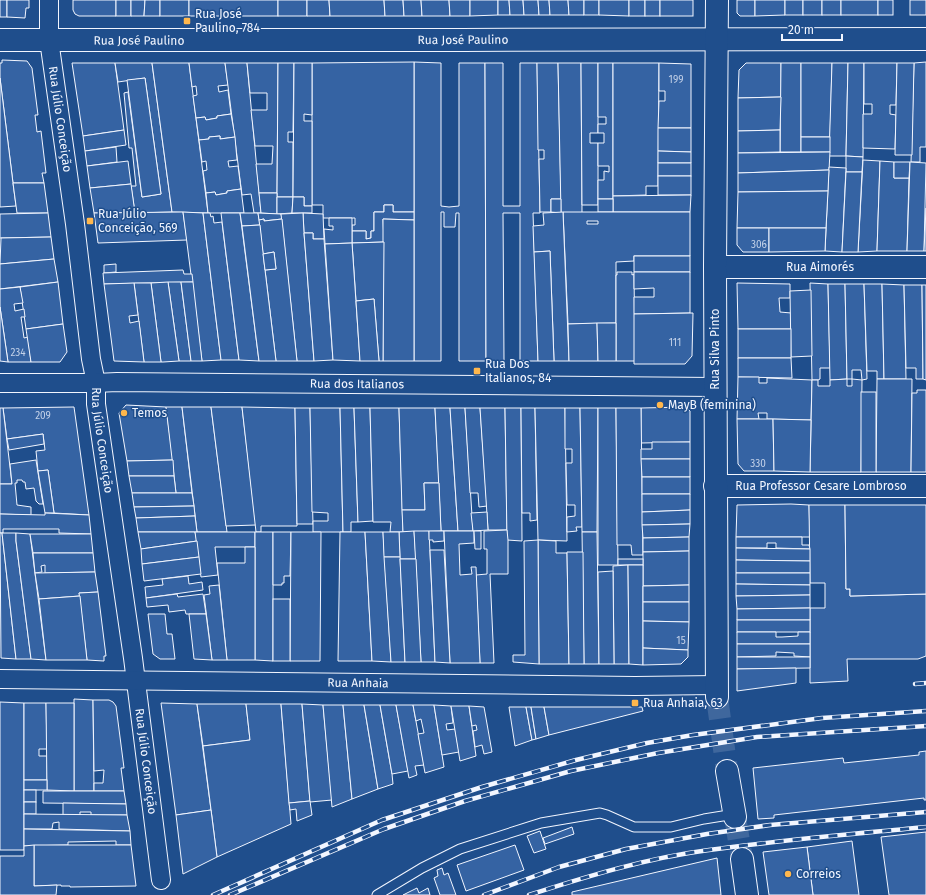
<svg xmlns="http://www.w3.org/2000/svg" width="926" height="895" font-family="'Fira Sans',sans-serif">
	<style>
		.building { fill: #3563a3; stroke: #f2f6ff; fill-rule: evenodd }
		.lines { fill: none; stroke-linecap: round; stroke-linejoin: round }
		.tertiary-tunnel { stroke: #3f679d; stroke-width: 22; stroke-dasharray: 22 11; stroke-linecap: butt }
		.service-casing { stroke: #f2f6ff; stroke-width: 11 }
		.minor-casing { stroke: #f2f6ff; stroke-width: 20 }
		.tertiary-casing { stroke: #f2f6ff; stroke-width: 24 }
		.service { stroke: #1f4e8c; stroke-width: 9 }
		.minor { stroke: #1f4e8c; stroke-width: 18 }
		.tertiary { stroke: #1f4e8c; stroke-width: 22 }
		.rail-casing { stroke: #f2f6ff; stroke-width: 4.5 }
		.rail { stroke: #1f4e8c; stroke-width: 3; stroke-dasharray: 9; stroke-linecap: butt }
		.poi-dot { fill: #ffb74d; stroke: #1f4e8c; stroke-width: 1.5 }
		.labels { text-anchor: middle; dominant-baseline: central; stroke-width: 3; stroke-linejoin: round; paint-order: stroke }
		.number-label { font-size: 10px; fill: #c3d1e8 }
		.poi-label { font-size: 12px; fill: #f2f6ff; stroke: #1f4e8c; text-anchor: start }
		.street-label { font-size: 12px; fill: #f2f6ff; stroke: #1f4e8c }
	</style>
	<rect width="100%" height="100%" fill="#1f4e8c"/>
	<g class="building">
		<rect x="0" y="0" width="7" height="17"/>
		<path d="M7 0H29V8H26L25 18 7 17Z"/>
		<path d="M73 0H116V16H79L75 14 73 10Z"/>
		<rect x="116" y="0" width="15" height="16"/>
		<path d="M131 0H145L144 16H131Z"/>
		<path d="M145 0H160V16H144Z"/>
		<rect x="160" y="0" width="29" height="16"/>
		<rect x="189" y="0" width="89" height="16"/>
		<rect x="278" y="0" width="29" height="16"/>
		<path d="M307 0H329L330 16H307Z"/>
		<path d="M329 0H384L385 16H330Z"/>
		<path d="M384 0H403L404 16H385Z"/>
		<path d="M403 0H421L422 16H404Z"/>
		<path d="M421 0H449L450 16H422Z"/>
		<path d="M449 0H470V16H450Z"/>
		<path d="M470 0H498V15L470 16Z"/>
		<path d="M498 0H509L510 15H498Z"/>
		<path d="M509 0H523L524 15H510Z"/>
		<path d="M523 0H538L539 15H524Z"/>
		<path d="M538 0H549L550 15H539Z"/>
		<path d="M549 0H568L569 15H550Z"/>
		<path d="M568 0H584V15H569Z"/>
		<rect x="584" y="0" width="15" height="15"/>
		<path d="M599 0H629V16L599 15Z"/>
		<rect x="629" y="0" width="16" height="16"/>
		<rect x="645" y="0" width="15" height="16"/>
		<rect x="660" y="0" width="33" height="16"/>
		<path d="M737 0H755V16H740L737 13Z"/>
		<path d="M755 0H785V15L755 16Z"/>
		<rect x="785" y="0" width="18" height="15"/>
		<rect x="803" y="0" width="19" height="15"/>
		<rect x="822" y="0" width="19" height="15"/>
		<rect x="841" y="0" width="37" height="15"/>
		<rect x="878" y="0" width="15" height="15"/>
		<rect x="910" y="0" width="16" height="15"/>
		<path d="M2 60 27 61 32 68 38 115H35L37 132 41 131 46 173H42L44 183H13L0 78V63H2Z"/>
		<path d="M414 62 441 63V206L449 207 459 206V63H485L486 361H459V213H456L455 227H444V212H441V361H414Z"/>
		<path d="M414 62V212H393V205H384V212H374V231H371V238L366 239V231H352V225H355V218H323V205H312V63Z"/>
		<path d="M926 62V147H920V162H911L914 63Z"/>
		<path d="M72 63H115L124 130 83 136Z"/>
		<path d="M115 63H152L172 212 135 213 131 186H136L132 148H129L124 93 128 92 142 197 161 194 145 78 118 82Z"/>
		<path d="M152 63H189L208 213 172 212Z"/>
		<path d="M189 63H225L228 85 218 86 219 92 228 90 231 114 217 116V118L206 120 205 117 196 118 193 96 197 95 196 86 192 87Z"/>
		<path d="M225 63H247L261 213H254L251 194 242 195Z"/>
		<path d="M247 63H278L277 193H259L256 164H272L273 146H255L251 110H267V93H250Z"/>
		<path d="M278 63H294L293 132H288V142H293V197H277Z"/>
		<path d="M294 63H312V115L304 114V121H312V206H304V197H293Z"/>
		<path d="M485 63H503V206H520V63H537L540 213H533L538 361H520V213H503L504 361H486Z"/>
		<path d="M537 63H558L561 199H551V212H540L539 159H544V150H538Z"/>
		<path d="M558 63H581L582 213H561Z"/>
		<path d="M581 63H598V133H590V143H598V205H582Z"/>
		<path d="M598 63H613V199H598V180H604V171L609 172V166H598V143H604V133H598V124H606V117H598Z"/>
		<path d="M613 63H659L658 186H646V195L613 196Z"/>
		<path d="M659 63 691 64V128H658L659 101H665V91H659Z"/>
		<path d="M746 63H781V97L738 98 739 70Z"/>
		<path d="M781 63H801V152H780Z"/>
		<path d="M801 63H832L830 137H801Z"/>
		<path d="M832 63H848L846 156H829Z"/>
		<path d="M848 63H864L863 157 846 156Z"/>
		<path d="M864 63H897L896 105H890V114L896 115 895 149 863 148V114H872V104H864Z"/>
		<path d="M897 63H914L912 155H895Z"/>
		<path d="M0 78 13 183 16 206 0 207Z"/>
		<path d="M145 78 161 194 142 197 127 80Z"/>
		<path d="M781 97 780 130 738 131V98Z"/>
		<path d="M231 114 235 137 220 139V136L209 137V139L199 140 196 118 205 117 206 120 217 118V116Z"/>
		<path d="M658 128H691V152L658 151Z"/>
		<path d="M124 130 126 145 85 151 83 136Z"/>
		<path d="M780 130V152L738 153V131Z"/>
		<path d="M220 136V139L235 137 237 160 228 161 229 167 238 166 241 189 227 191V193L216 195 215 192 206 193 203 171 207 170 206 161 202 162 199 140 209 139V137Z"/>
		<rect x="801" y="137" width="29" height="15"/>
		<path d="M116 147 117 162 87 166 85 151Z"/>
		<path d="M658 151 691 152V163H658Z"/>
		<path d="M830 152 829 170 738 173V153Z"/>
		<path d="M846 156 863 157 862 172H846Z"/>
		<path d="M863 160 880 161 877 251 858 252Z"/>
		<path d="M128 161 131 184 90 188 87 166Z"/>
		<path d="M880 161 894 162V178H909L907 251H877Z"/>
		<path d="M894 162H910L909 178H894Z"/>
		<path d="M910 162 926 163 924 251H907Z"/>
		<rect x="658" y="163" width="33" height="13"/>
		<path d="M829 167 846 168 842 252 825 251Z"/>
		<path d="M829 170 828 191 738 192V173Z"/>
		<path d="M846 172H862L858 252H842Z"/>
		<rect x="658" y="176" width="33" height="19"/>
		<path d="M13 183H44L48 213H17Z"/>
		<path d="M131 184 135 213H94L90 188Z"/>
		<path d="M241 189 244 213H208L206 193 215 192 216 195 227 193V191Z"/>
		<path d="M828 191 826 228H737L738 192Z"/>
		<path d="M259 193H277V214L261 213Z"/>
		<path d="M691 195 690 212H613V196Z"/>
		<path d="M277 197H293L292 213 277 214Z"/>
		<path d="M293 197H304V206H312V213H292Z"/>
		<path d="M551 199H561V213L551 212Z"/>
		<rect x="598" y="199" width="15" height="13"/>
		<path d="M384 205H393V212H414V220L383 219 384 242 352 243V231H366V239L371 238V231H374V212H384Z"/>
		<path d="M926 208V251H924Z"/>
		<path d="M183 212 187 240 98 243 94 213Z"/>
		<path d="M183 212 203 213 221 360 202 361Z"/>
		<path d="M563 212H690V256H634V261L616 262V323L568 324ZM587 221H598V224H587Z"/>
		<path d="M563 212 569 361H554L550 251 534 252 533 226 544 225 543 213Z"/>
		<path d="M48 213 51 237 0 238V214Z"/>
		<path d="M203 213H210L211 217 213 216 214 223 222 222 239 360H221Z"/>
		<path d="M221 213H240L259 361 239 360Z"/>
		<path d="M240 213H258L260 225 242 226Z"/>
		<path d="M258 213 281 214 282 219 264 221V219L259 220Z"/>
		<path d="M303 213 323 214 324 239H313V233H304Z"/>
		<path d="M303 213 304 233 314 361H297L281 214Z"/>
		<path d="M329 218H352V243L325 244 324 229 333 230V226H329Z"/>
		<path d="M264 219V221L282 219 297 361H276L265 270 276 269 274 252 263 254 259 220Z"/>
		<path d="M383 219 414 220V361H383Z"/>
		<path d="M260 225 265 270 276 361H259L242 226Z"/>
		<path d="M737 228H769V252H743L737 245Z"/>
		<path d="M769 228H826L825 251 769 252Z"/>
		<path d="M304 233H313V239H324L333 360 314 361Z"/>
		<path d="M51 237 54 259 0 264 1 238Z"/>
		<path d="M384 242 383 361H379L374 299 356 301 352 243Z"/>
		<path d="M352 243 360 361 333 360 325 244Z"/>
		<path d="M550 251 554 361H538L534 252Z"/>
		<path d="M274 252 276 269 265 270 263 254Z"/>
		<rect x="634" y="256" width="56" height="16"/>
		<path d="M54 259 58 282 0 289V264Z"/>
		<path d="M116 264V272L104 273V265Z"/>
		<path d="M183 270 184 274H192L193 282 104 284 103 273Z"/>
		<path d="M617 272H632V275L634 274 635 361H616V275H617Z"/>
		<path d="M634 272H690V313L634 314V297H654V288L634 289Z"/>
		<path d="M58 282 63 324 26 329 20 287Z"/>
		<path d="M168 282H181L191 361H179Z"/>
		<path d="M168 282 179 361 163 362H161L151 283Z"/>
		<path d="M181 282H193L202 361H191Z"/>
		<path d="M134 283H151L161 362H144Z"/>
		<path d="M134 283 138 315 129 316 130 323 139 321 144 362 114 361 104 284Z"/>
		<path d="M737 283 790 284V298H779L780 312 791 313V329H738Z"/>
		<path d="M810 283 828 284 830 368H820V379L818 380H812Z"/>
		<path d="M828 284H845L847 379 830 380Z"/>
		<path d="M845 284H864L867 379 862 380 861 370H852V379H847Z"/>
		<path d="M864 284H882L884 379H877V371H867Z"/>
		<path d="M882 284 904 285 906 379H884Z"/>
		<path d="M904 285H922L923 379H916V368H906Z"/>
		<path d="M922 285H926V380L923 379Z"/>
		<path d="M20 287 23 303 14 304 15 311 24 309 25 317H21L24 338 28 337 31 362H8L0 307V289Z"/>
		<path d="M811 290 812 356 791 357 790 291Z"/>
		<path d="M374 299 379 361H360L356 301Z"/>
		<path d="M0 307 8 362 0 361Z"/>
		<path d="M693 313 692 356 685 364H634V314Z"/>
		<path d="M597 323 598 361H569L568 324Z"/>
		<path d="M597 323H616V361H598Z"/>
		<path d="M63 324 67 352 60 362H31L26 329Z"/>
		<rect x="738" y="329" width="53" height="29"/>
		<path d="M738 358H791L792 378 738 377Z"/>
		<path d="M738 377H759V383H767V378L812 380 811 420 767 419V413H758L759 419H737Z"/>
		<path d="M847 379V386H852V379L862 380 861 472H810L812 380H818V386H830V380Z"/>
		<path d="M877 379H912L911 472H876Z"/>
		<path d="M917 390H926V472H911L912 393H917Z"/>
		<rect x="861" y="392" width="15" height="80"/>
		<path d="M126 405 166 407 173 460 127 461 119 413Z"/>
		<path d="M74 407 89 515 54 513 48 470 38 471 36 451 45 450 43 434 7 439 3 408Z"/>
		<path d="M166 407H182L192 493H176Z"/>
		<path d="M182 407H211L227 532H197Z"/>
		<path d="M211 407H242L256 525 226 526Z"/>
		<path d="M242 407 295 408 297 526H261V532H256Z"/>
		<path d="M686 407 690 411V442L641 443V408Z"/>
		<path d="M0 408H3L12 484H0Z"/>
		<path d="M295 408H310L313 524H297Z"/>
		<path d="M310 408H340L343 532H313V521H328V513L312 512Z"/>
		<path d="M340 408H354L358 522H351V532H343Z"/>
		<path d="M354 408H370L373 521 358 522Z"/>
		<path d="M370 408H399L403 532H390L391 522H373Z"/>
		<path d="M399 408H435L439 483H424L425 510H402Z"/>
		<path d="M435 408H450L458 531H441Z"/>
		<path d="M450 408H465L473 531H458Z"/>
		<path d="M465 408H480L487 506 479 507 478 493H470Z"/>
		<path d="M480 408H505L507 530H488Z"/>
		<path d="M505 408H521L522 541 507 540Z"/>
		<path d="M521 408H535L537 520 530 521V513H522Z"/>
		<path d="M535 408H565L567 541 538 540Z"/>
		<path d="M565 408H580L582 527H576L577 531 567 532V517L575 516V505H567L566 463H572V449H565Z"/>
		<path d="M580 408H598L597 532H582Z"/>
		<path d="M598 408H616L618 565H598Z"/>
		<path d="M616 408H641L643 555H632L631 545H617Z"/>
		<path d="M737 419H773L774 471H744L738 464Z"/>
		<path d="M773 419 811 420 810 472 774 471Z"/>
		<path d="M43 434 44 444 9 450 7 439Z"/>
		<path d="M652 442H690V459H641V449H652Z"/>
		<path d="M641 459H690V477H642Z"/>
		<path d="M36 460 43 504H39L36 501 34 488 26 489 25 482H23L22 480H17V483H15L17 505 31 507V515L0 514V484H12L10 464Z"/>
		<path d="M173 460 174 476H129L127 461Z"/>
		<path d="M48 470 54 513H45L38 471Z"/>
		<path d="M129 476H174L176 493H132Z"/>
		<rect x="642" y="477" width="48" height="17"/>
		<path d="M424 483H439L441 531 403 532 402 510H425Z"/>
		<path d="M132 493H192L194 506 134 507Z"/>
		<path d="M642 494H690V510L642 512Z"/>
		<path d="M791 504 809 505 810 537H736L737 505Z"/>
		<path d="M809 505H845L846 589H850V596L926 594V656L918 659H847L848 681 810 683V608H825V583H810Z"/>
		<path d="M845 505H926V594L850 596V589H846Z"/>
		<path d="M194 506 195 516 136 518 134 507Z"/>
		<path d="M690 510V524L642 525V512Z"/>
		<path d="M487 512 488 530 473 531 471 513Z"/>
		<path d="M45 513 89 515 91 534 59 533V529H3V533H0V514L45 515Z"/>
		<path d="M195 516 197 532H138L136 518Z"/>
		<path d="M690 524 689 537 643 538 642 525Z"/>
		<path d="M507 530 508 540V574H490L494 663H480L476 575 487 574V549H484V531Z"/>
		<path d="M414 531 416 559H400L399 532Z"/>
		<path d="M414 531H429L435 662H421Z"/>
		<path d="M429 531H444V541L433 542V540H429Z"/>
		<path d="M444 531H474V543L459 544 460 575 472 574 471 567H476L480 663H450Z"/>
		<path d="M474 531H481V549H475Z"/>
		<path d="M138 532H195L197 541 141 549Z"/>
		<path d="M195 532H255V547H215L218 575 201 577Z"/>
		<path d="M255 532H273V661L255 660Z"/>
		<path d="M273 532H291L290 576H284V583H282V585H273Z"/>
		<path d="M291 532H321L320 661H290Z"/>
		<path d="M340 532H365L372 661H338Z"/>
		<path d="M365 532H383L391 662 372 661Z"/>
		<path d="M383 532H399L400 557H384Z"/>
		<path d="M582 532H597L599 664H584Z"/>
		<path d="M0 533H2L16 659 1 658Z"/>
		<path d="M2 533H16V541L31 659H16Z"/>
		<path d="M16 533 30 534 46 660 31 659 16 541Z"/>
		<path d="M30 534H91L93 553H33Z"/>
		<path d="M689 537V551L643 552V538Z"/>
		<path d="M736 537H802V545H809L810 549 776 548V543H767V548H736Z"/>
		<path d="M538 540 556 541V553H567L569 664H539Z"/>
		<path d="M538 540 539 664 513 662V655H525L524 541Z"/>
		<path d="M197 541 199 557 142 564 141 549Z"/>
		<path d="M245 547H255V660H227L217 563H245Z"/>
		<path d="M736 548 810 549V561L736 560Z"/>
		<path d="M430 550H444L450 663 435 662Z"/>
		<path d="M689 551V585L643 586V552Z"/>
		<path d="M567 552H583L584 664H569Z"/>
		<path d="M33 553H93L95 572 45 573V565L41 566 42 572 35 573Z"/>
		<path d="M199 557 201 574 144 581 142 564Z"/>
		<path d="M384 557H400L405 662H391Z"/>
		<path d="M400 559H416L421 662H405Z"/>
		<rect x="618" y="559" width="25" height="6"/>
		<path d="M736 560 810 561V573H736Z"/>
		<path d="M628 565 629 664H614L613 566Z"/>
		<path d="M628 565H643V665L629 664Z"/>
		<path d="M613 571 614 664H599L598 572Z"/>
		<path d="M95 572 98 592 79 593 80 596 39 599 35 573Z"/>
		<path d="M736 573H810V585L736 584Z"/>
		<path d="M188 576 189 584 202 582 203 590 146 598 145 587 163 585 162 579Z"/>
		<path d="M736 584 810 585V595L736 596Z"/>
		<path d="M219 585 227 660H212L204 595 210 594 209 586Z"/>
		<path d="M689 585V602H643V586Z"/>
		<path d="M98 592 106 656H104V661L87 660 79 593Z"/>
		<path d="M177 594 178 597 203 594 206 614H186L185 610 169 612 168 605 147 607 146 598Z"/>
		<path d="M810 595V608L737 609 736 596Z"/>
		<path d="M80 596 87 660H46L39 599Z"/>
		<rect x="273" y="599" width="17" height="62"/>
		<path d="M643 602H689V622L643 621Z"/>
		<path d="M810 608V620H737V609Z"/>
		<path d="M148 614H165L167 634H172L175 659H160L153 654Z"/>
		<path d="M189 614H206L212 660 194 659Z"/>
		<rect x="737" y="620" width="73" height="12"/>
		<path d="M643 621 689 622 688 650 643 648Z"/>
		<path d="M737 632H776V637H782L798 636V632H810V644H737Z"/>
		<path d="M737 644H810V657L794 656V653L776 652V656L737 657Z"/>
		<path d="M643 648 688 650V657L681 664 643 665Z"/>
		<path d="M737 657H810V668L737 669Z"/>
		<path d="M796 668V683L737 691V669Z"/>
		<path d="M74 699 93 700 94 791H74Z"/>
		<path d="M93 700H109L113 702 116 706 124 768H121L124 791H94V783H103L104 770 94 771Z"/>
		<path d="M0 702 24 703V850H0Z"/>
		<path d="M24 703H46L47 749H39V756H47V780H24Z"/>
		<path d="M46 703H74V791L47 790Z"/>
		<path d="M161 703 197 704 211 810 176 815Z"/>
		<path d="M197 704H246L250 740 203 746Z"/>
		<path d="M246 704H281L291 824 217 857 203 746 250 740Z"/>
		<path d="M281 704H302L310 801 289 803Z"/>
		<path d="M302 704 323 705 332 800 310 802Z"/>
		<path d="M323 705H343L352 799 332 807Z"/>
		<path d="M343 705H364L378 789 352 799Z"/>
		<path d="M364 705H380L392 774 393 784 378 789Z"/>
		<path d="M380 705H396L408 771 392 774Z"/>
		<path d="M396 705H413L424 765 415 766 417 775 409 778Z"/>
		<path d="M413 705H434L444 767 425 773 418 734 424 733 421 719 416 721Z"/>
		<path d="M434 705 451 706 453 723 446 724 447 730 455 729 459 752 442 755Z"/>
		<path d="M451 706H469L476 756 460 761Z"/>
		<path d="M469 706 484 707 492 752 484 754 482 745 475 747 473 731 477 730 476 725 472 726Z"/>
		<path d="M509 707H526L532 740 515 746Z"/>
		<path d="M526 707H531L536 739 532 740Z"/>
		<path d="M531 707H544L549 735 536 739Z"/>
		<path d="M544 707H642L643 711 549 735Z"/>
		<path d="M926 751V800H924V798L774 815V818L758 819 753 768 843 758 844 763 919 755V752Z"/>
		<rect x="24" y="780" width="23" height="10"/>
		<rect x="24" y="790" width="12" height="12"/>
		<path d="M43 791H124L126 804 43 803Z"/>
		<path d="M310 801 312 815 297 821 296 809 290 810 289 803Z"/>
		<rect x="24" y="802" width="12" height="12"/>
		<path d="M63 803 126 804 127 815H91V812H80V815H63Z"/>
		<path d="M211 810 217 857 183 874 176 815Z"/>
		<path d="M24 814 127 815 130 831 59 829V822L53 823 52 829H24Z"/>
		<path d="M572 827 574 834 545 844 543 838Z"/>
		<path d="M24 829 130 831 131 845H116V841L68 842V845L24 846Z"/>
		<path d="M540 831 546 849 534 853 527 836Z"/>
		<path d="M926 832V895H889L881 837Z"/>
		<path d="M852 841 859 895H813L807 847Z"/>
		<path d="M34 845H131L136 886 70 887V886H61V885L34 886Z"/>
		<path d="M34 845V886L57 885 56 895H0V856H24V846Z"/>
		<path d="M515 845 524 870 466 891 457 865Z"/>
		<path d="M807 847 813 895H769L763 852Z"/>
		<path d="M717 858 721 895H572V892Z"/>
		<path d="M442 868 444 875 448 873 456 895H440L434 878 438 876 437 870Z"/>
		<path d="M417 888 419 893 428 888 430 895H403Z"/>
	</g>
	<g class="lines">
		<g class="tertiary-tunnel">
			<path d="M717 697 727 771"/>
			<path d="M735 817 742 859"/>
		</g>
		<defs>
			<path id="service" d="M377 895 422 868 460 849 541 823 600 813 607 815 634 827H671L704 819 735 814"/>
			<g id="minor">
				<path id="s1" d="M49 0V40L75 224 91 359 96 383V404L133 658 161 880"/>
				<path id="s2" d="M0 383H96L117 382 715 387"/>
				<path id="s3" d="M0 679 635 686 716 685"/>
			</g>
			<g id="tertiary">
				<path id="s4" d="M0 40C309 42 617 38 926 39"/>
				<path id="s5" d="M715 267H926"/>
				<path id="s6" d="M715 486H926"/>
				<path d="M717 697 715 267 717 0"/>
				<path d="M727 771 735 817"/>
				<path d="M742 859 747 895"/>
			</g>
		</defs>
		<use href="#service" class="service-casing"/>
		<use href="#minor" class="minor-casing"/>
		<use href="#tertiary" class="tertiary-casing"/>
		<use href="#service" class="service"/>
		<use href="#minor" class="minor"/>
		<use href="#tertiary" class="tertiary"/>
		<defs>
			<g id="rail">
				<path d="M915 684 926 683"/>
				<path d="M213 895 382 820 482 787 576 760 647 743 693 735 822 718 926 711"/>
				<path d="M230 895 384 829 465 801 571 771 658 753 757 737 926 726"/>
				<path d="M484 895 559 867 626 849 707 834 770 825 926 812"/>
				<path d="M529 895C588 876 647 858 709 850 781 840 854 834 926 827"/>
			</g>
		</defs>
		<use href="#rail" class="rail-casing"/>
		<use href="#rail" class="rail"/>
	</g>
	<g class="poi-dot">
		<rect x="183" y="17" width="8" height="8" rx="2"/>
		<rect x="86" y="217" width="8" height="8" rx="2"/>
		<rect x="473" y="367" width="8" height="8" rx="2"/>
		<circle cx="660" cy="405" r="4"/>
		<circle cx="124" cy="413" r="4"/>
		<rect x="631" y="699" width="8" height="8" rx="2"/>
		<circle cx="788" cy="874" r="4"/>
	</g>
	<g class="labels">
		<g class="number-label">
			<text x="676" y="80">199</text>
			<text x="759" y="245">306</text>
			<text x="675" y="343">111</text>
			<text x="18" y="353">234</text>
			<text x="43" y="416">209</text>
			<text x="758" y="464">330</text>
			<text x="681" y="641">15</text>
		</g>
		<g class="poi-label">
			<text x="195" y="14">Rua José<tspan x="195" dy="14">Paulino, 784</tspan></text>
			<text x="98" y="214">Rua Júlio<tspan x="98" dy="14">Conceição, 569</tspan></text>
			<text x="485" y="364">Rua Dos<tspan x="485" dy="14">Italianos, 84</tspan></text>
			<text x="668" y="405">MayB (feminina)</text>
			<text x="132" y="413">Temos</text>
			<text x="643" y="703">Rua Anhaia, 63</text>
			<text x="796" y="874">Correios</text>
		</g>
		<g class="street-label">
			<text stroke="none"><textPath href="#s4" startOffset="139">Rua José Paulino</textPath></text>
			<text stroke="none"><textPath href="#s4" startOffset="463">Rua José Paulino</textPath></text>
			<text stroke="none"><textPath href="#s1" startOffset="120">Rua Júlio Conceição</textPath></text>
			<text stroke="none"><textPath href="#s5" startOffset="105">Rua Aimorés</textPath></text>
			<text transform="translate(715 349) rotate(-90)">Rua Silva Pinto</text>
			<text stroke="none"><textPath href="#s2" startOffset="357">Rua dos Italianos</textPath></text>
			<text stroke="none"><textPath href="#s1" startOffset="444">Rua Júlio Conceição</textPath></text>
			<text stroke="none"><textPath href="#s6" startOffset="106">Rua Professor Cesare Lombroso</textPath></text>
			<text stroke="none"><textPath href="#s3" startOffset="358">Rua Anhaia</textPath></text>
			<text stroke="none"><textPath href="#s1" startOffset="768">Rua Júlio Conceição</textPath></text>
		</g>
	</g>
	<path d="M782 34v6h60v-6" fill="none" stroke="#f2f6ff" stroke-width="2"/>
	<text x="788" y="34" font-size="12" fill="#f2f6ff" stroke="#1f4e8c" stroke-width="3" paint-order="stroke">20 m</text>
</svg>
